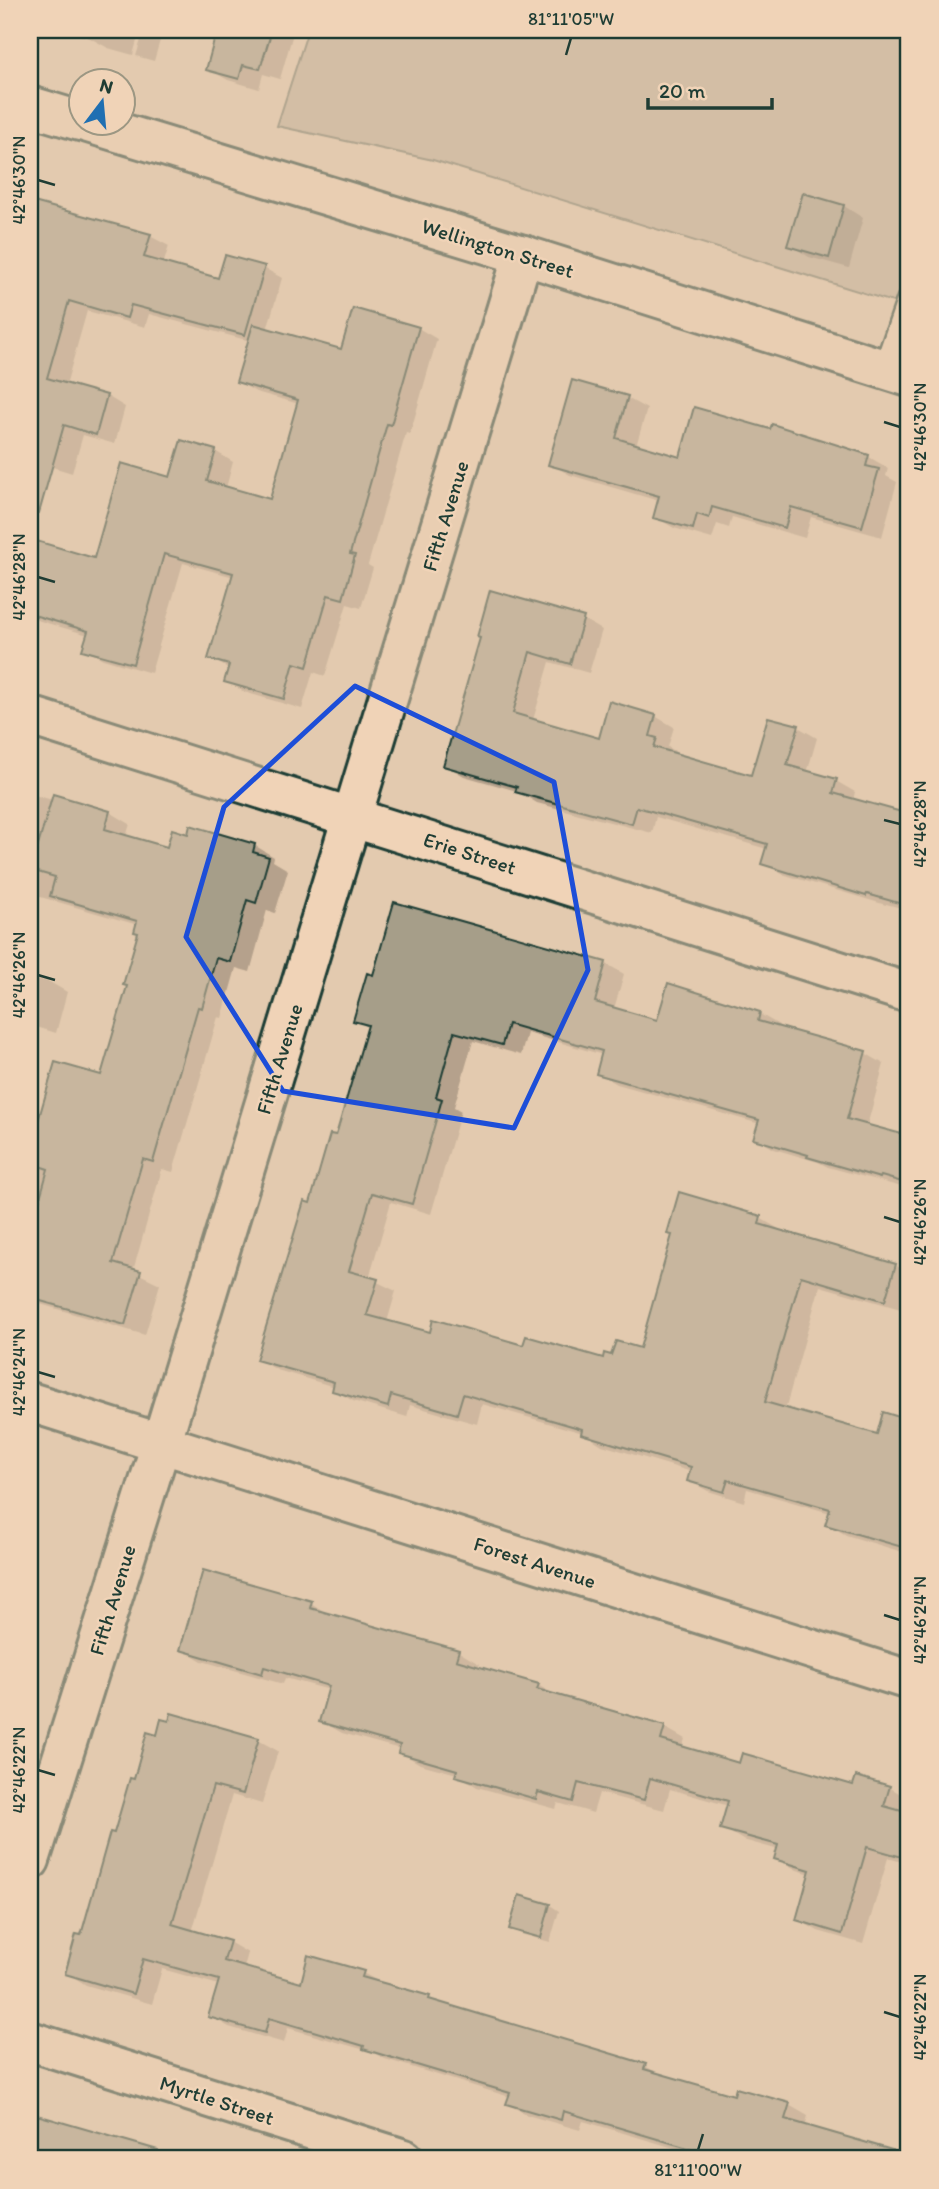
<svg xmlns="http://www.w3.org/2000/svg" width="939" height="2189" font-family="Itim,sans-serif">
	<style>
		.green { fill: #bfaf99; stroke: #6f7666; stroke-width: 2 }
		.shadow { fill: #0003 }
		.building { fill: #a69e89; stroke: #1f3d34; stroke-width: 2 }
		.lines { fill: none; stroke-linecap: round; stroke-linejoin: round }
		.lane-casing { stroke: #1f3d34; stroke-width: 28 }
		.street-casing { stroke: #1f3d34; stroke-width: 44 }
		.secondary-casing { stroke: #1f3d34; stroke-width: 44 }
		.lane { stroke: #f0d3b7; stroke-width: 23 }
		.street { stroke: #f0d3b7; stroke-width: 38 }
		.secondary { stroke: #f0d3b7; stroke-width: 38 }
		.marked { fill: none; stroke: #1d4ed8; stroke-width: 5; stroke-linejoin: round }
		.ticks { fill: none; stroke: #1f3d34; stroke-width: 2.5 }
		.labels { text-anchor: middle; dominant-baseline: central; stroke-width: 5; stroke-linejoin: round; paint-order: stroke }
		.street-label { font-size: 21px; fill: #1f3d34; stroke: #f0d3b7 }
		.neatline { fill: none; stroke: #1f3d34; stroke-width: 2.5 }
		.ticks-label { font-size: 18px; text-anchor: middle; fill: #1f3d34 }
	</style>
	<rect width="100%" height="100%" fill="#e3caaf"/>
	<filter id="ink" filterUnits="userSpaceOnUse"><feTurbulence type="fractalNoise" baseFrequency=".0143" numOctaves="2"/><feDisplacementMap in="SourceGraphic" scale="14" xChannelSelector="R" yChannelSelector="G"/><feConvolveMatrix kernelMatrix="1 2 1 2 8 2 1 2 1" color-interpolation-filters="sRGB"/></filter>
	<g filter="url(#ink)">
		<path class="green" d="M308 30H909V307L433 160 277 126Z"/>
		<g class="shadow">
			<path d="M61 30H140L133 55 108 48 90 38Z"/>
			<path d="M144 30H163L154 61 136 56Z"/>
			<path d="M219 30H294L280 79 263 74 259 89 228 80 208 69Z"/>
			<path d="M30 198 49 208 150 236 169 246 163 265 220 281 264 268 282 278 267 330 342 352 418 328 437 339 410 434 406 433 368 565 373 568 361 608 347 604 325 676 313 672 302 709 244 692 226 681 229 669 210 658 234 577 183 563 151 673 103 659 84 649 88 635 30 618V531L32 532 30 541 95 560 172 479 215 451 233 462 226 488 271 501 299 404 256 392 238 382 250 341 149 314 145 327 87 311 66 385 107 396 125 407 115 444 83 435 72 473 30 460Z"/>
			<path d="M844 206 863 218 849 268 809 257 790 245Z"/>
			<path d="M627 398 647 409 636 446 681 459 772 431 773 427 869 457 888 468 886 476 897 482 882 537 811 517 805 538 732 517 729 528 717 524 712 539 674 528 655 517 659 501 570 475 550 464Z"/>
			<path d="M583 619 602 630 589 673 550 662 533 720 600 740 655 716 674 727 668 747 675 751 674 755 753 777 798 727 817 738 807 773 836 781 855 792 853 800 898 813 899 810 909 813V910L886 904V905L782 874 763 863 767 849 656 817 652 833 537 803 517 791 464 776 445 765 482 637Z"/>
			<path d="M30 794 53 800 54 796 110 812 130 824 126 837 168 849 189 836 254 845 274 857 273 861 288 870 275 913 267 910 250 972 236 968 222 1018 218 1017 173 1172 162 1169 133 1271 160 1284 145 1335 30 1301V1156L56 1064 102 1077 128 987 139 933 138 925 30 894Z"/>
			<path d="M605 963 624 974 614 1009 659 1022 760 1014 779 1025 778 1028 865 1053 884 1064 867 1126 909 1138V1189L828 1167 818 1162 774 1149 756 1138 760 1124 617 1084 598 1073 603 1055 527 1033 521 1055 473 1041 454 1107 461 1111 431 1214 391 1202 369 1278 396 1291 387 1322 431 1335 604 1361 641 1350 760 1218 779 1229 778 1232 895 1265 909 1273V1294L904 1310 820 1286 785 1410 878 1436 884 1414 909 1422V1554L846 1535 827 1524 830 1513 747 1489 744 1502 708 1491 689 1481 692 1472 602 1445 583 1433 482 1404 477 1424 410 1405 407 1417 353 1401 334 1390 335 1387 277 1370 258 1359 311 1205 338 1138 369 1028 356 1020Z"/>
			<path d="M30 976 48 981 67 992 56 1033 30 1025Z"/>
			<path d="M311 1603 331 1616 459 1652 479 1664 478 1668 538 1685 558 1697 664 1727 685 1739 682 1748 740 1765 855 1787H889L909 1799 906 1812 909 1815V1864L888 1858 863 1944 818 1931 798 1920 811 1874 797 1870 776 1858 779 1850 743 1840 722 1828 729 1806 670 1789 664 1810 599 1793 593 1813 558 1803 556 1809 477 1787 457 1774 420 1764 400 1752V1749L342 1733 321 1721 330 1690 285 1678 283 1684 202 1661 182 1649Z"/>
			<path d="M158 1737 258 1740 278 1751 262 1804 232 1795 192 1932 229 1942 248 1953 244 1968 302 1985 363 1973 383 1984 429 1998 442 2005 645 2066 663 2076 735 2097 789 2105 808 2116 805 2127 855 2147 852 2159H711L583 2121 580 2130 527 2115 508 2104 510 2097 385 2059 372 2052 288 2028 284 2043 229 2027 210 2016 219 1985 162 1969 152 2004 86 1985 67 1973 82 1937 135 1781Z"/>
			<path d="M520 1897 550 1905 559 1911 550 1942 521 1934 511 1928Z"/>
			<path d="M30 2115 112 2139 130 2154 147 2159H30Z"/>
		</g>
		<g class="building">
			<path d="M217 30H272L260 69 243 65 239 79 206 70Z"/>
			<path d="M803 193 844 205 829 258 787 246Z"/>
			<path d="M30 201 151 234 144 257 218 278 225 255 265 266 245 335 131 305 127 318 69 301 47 378 107 395 96 435 64 425 39 513 30 512Z"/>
			<path d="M353 308 419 327 391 425 387 424 350 554 355 555 343 599 328 595 307 667 294 663 284 699 224 682 229 665 208 659 233 573 164 554 133 664 82 650 88 631 30 614V539L94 558 121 463 170 477 181 440 216 450 207 481 270 499 298 400 236 382 253 324 341 349Z"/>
			<path d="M572 380 628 396 616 438 680 457 694 407 770 429 772 424 869 455 866 466 879 469 862 527 791 507 785 528 712 507 709 518 697 514 693 529 653 518 659 496 548 465Z"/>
			<path d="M490 590 584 617 570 664 530 652 513 713 599 738 609 701 656 715 650 736 657 738 654 747 751 775 768 717 799 725 787 765 837 779 833 793 909 814V906L867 894 866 896 761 864 767 844 637 807 632 824 515 792 517 787 443 766 480 638 477 637Z"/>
			<path d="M53 794 110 811 105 829 167 847 172 829 188 834 190 825 255 844 253 852 269 857 256 903 247 900 230 962 216 958 202 1008 198 1007 153 1162 143 1159 113 1263 141 1271 125 1325 30 1298V1234L48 1169 30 1163V1149L55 1062 101 1075 127 986 123 985 138 933 134 932 137 921 50 896 55 877 31 870Z"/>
			<path d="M394 902 606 962 595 1002 657 1020 668 983 760 1012 758 1021 866 1051 847 1119 909 1136V1184L881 1176 880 1178 807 1157 808 1155 753 1139 759 1120 596 1074 602 1051 508 1024 502 1045 454 1032 436 1097 442 1099 412 1204 372 1193 349 1271 378 1279 367 1315 430 1332 433 1319 523 1345 526 1336 603 1358 604 1353 611 1355 616 1341 640 1348 672 1235 667 1234 679 1192 761 1216 759 1224 896 1264 885 1301 801 1276 765 1402 877 1434 883 1412 909 1420V1549L825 1525 830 1509 728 1480 724 1492 687 1481 691 1467 581 1434 582 1429 463 1394 457 1414 391 1395 388 1407 332 1391 334 1382 256 1360 304 1201 310 1203 330 1134 336 1135 368 1025 353 1021 367 973 373 975Z"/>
			<path d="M203 1570 312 1601 310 1608 459 1650 456 1660 539 1684 537 1689 665 1726 661 1740 739 1763 742 1753 853 1785 856 1776 890 1786 884 1806 909 1813V1859L867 1847 842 1934 796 1920 810 1870 774 1859 778 1845 720 1829 728 1801 650 1778 644 1800 578 1783 573 1802 538 1792 536 1799 455 1776 457 1770 398 1753 400 1745 319 1722 329 1686 264 1667 262 1674 180 1650Z"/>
			<path d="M171 1713 259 1738 243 1794 213 1786 172 1924 230 1941 224 1961 301 1983 308 1955 364 1971 362 1977 430 1996 429 1999 646 2064 644 2069 734 2095 736 2088 790 2103 785 2119 892 2150 890 2159H725L563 2111 561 2120 506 2104 510 2093 363 2049 364 2046 269 2018 265 2033 208 2017 219 1980 143 1959 133 1994 65 1974 76 1934 81 1935 110 1832 114 1833 130 1778 134 1779 147 1732 157 1735 161 1719 169 1721Z"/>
			<path d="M519 1895 550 1904 541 1938 509 1929Z"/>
			<path d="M30 2113 158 2150 157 2159H30Z"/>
		</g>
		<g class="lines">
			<defs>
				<path id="lane" d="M885 369 909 300"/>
				<g id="street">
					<path d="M30 716 909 993"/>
					<path d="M30 1402 909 1680"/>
					<path d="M30 2041 404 2159"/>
				</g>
				<g id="secondary">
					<path d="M30 106 80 121"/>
					<path d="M85 122 523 255 909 377"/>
					<path d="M30 1860 161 1444 523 255"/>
				</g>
			</defs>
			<use href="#lane" class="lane-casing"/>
			<use href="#street" class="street-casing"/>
			<use href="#secondary" class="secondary-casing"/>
			<use href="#lane" class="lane"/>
			<use href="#street" class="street"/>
			<use href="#secondary" class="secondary"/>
		</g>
	</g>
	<path d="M0 0H939V2189H0ZM355 686 554 782 588 970 514 1128 283 1091 186 937 224 807Z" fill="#e3caaf" fill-opacity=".55" fill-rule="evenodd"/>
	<path class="marked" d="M355 686 554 782 588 970 514 1128 283 1091 186 937 224 807Z"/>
	<path class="ticks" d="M566 55 571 38M38 180 55 185M884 422 900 427M38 577 55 582M884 820 900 824M38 975 55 980M884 1217 900 1222M38 1372 55 1377M884 1615 900 1620M38 1770 55 1775M884 2012 900 2017M698 2150 703 2134"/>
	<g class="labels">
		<g class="street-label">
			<text transform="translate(498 248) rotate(17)">Wellington Street</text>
			<text transform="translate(445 516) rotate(-73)">Fifth Avenue</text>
			<text transform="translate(470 853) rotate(18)">Erie Street</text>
			<text transform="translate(279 1059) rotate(-73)">Fifth Avenue</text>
			<text transform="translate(535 1562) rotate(18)">Forest Avenue</text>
			<text transform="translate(112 1600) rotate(-73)">Fifth Avenue</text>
			<text transform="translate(217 2100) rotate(18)">Myrtle Street</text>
		</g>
	</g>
	<rect width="939" height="2189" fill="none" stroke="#f0d3b7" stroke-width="77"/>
	<g transform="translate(102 102) rotate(16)"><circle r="33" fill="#f0d3b7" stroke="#9c9783" stroke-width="2"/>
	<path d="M0-5L12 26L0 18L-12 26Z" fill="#1f6fb2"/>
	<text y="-10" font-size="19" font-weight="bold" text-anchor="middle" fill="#1f3d34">N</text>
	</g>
	<path d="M648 98v10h124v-10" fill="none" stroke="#1f3d34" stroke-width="3.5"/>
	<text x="659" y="98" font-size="21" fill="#1f3d34" stroke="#f0d3b7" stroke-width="5" paint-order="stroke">20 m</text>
	<rect x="38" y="38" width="862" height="2112" class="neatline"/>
	<g class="ticks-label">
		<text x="571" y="25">81°11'05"W</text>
		<text transform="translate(19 180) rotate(-90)" y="6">42°46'30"N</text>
		<text transform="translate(920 427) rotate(-90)" y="6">42°46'30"N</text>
		<text transform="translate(19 577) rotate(-90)" y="6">42°46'28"N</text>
		<text transform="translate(920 824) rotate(-90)" y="6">42°46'28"N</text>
		<text transform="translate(19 975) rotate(-90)" y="6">42°46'26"N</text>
		<text transform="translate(920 1222) rotate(-90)" y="6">42°46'26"N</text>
		<text transform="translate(19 1372) rotate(-90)" y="6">42°46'24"N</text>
		<text transform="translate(920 1620) rotate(-90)" y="6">42°46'24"N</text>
		<text transform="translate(19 1770) rotate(-90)" y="6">42°46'22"N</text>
		<text transform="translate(920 2017) rotate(-90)" y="6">42°46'22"N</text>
		<text x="698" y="2176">81°11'00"W</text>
	</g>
</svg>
